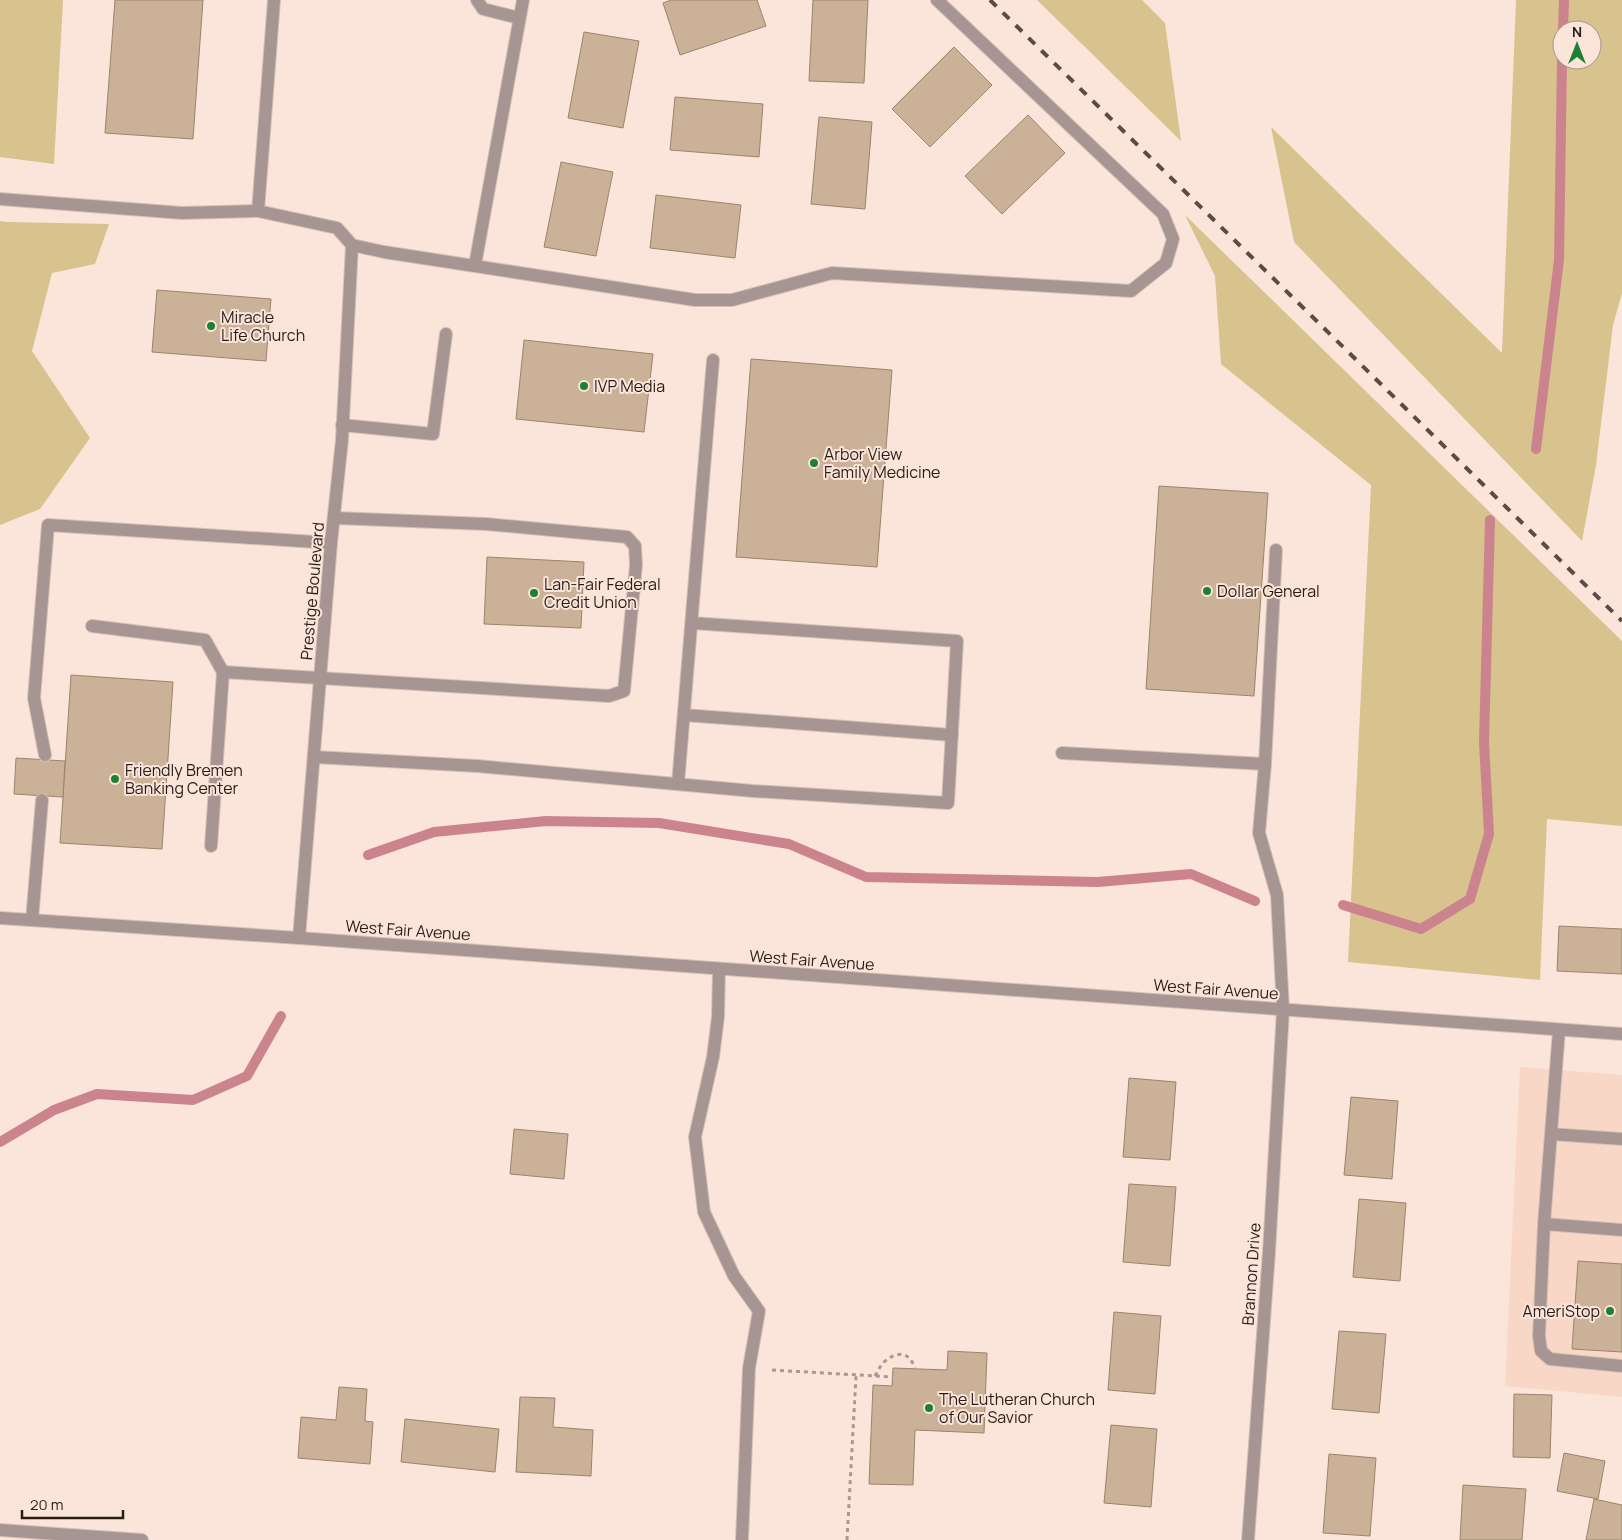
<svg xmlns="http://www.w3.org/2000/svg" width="1622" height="1540" font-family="Manrope,sans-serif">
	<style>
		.built { fill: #f9d7c6 }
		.green { fill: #d8c28d; fill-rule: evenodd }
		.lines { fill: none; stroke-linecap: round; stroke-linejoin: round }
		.stream { stroke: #cb848e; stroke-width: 10 }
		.building { fill: #cab197; stroke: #9c846b }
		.service-casing { stroke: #d5c1b7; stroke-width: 14 }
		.minor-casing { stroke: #d5c1b7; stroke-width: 14 }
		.tertiary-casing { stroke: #d5c1b7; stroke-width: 14 }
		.path { stroke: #aa988f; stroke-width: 3; stroke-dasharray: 4 4; stroke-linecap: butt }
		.service { stroke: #a69592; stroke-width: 12 }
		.minor { stroke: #a69592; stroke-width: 12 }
		.tertiary { stroke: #a69592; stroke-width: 12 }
		.rail { stroke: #5a4b44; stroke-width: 4; stroke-dasharray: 9 9; stroke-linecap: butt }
		.poi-dot { fill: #1e8032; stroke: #fbe5da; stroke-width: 2 }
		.labels { text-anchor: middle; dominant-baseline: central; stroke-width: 4; stroke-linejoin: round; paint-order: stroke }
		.poi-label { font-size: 16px; fill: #281c15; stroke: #fbe5da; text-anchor: start }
		.street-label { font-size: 16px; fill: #281c15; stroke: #fbe5da }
	</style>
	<rect width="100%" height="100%" fill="#fbe5da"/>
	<path class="built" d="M1520 1067 1622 1075V1397L1505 1386Z"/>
	<g class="green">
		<path d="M0 0H63L54 164 0 157Z"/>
		<path d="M1037 0H1142L1165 23 1181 141Z"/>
		<path d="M1516 0H1622V293L1613 325 1596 465 1582 541 1294 242 1271 127 1502 353ZM1562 30H1592V60H1562Z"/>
		<path d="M1185 215 1622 641V826L1547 819 1540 980 1348 962 1371 485 1221 364 1215 276Z"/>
		<path d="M0 221 8 222 109 224 95 264 52 273 32 351 90 438 40 509 0 525Z"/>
	</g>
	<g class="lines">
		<g class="stream">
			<path d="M1563 30 1564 0"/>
			<path d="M1536 449 1559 260 1562 60"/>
			<path d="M368 855 434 832 546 821 659 823 789 844 866 877 1098 882 1191 874 1255 901"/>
			<path d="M1343 905 1421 929 1470 899 1489 834 1484 742 1490 520"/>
			<path d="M0 1142 54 1110 97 1094 193 1100 247 1076 281 1016"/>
		</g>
	</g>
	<g class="building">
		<path d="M115 0H203L193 139 105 133Z"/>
		<path d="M671 0H757L766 26 680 55 663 3Z"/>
		<path d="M813 0H868L864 83 809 81Z"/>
		<path d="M584 32 639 41 623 128 568 118Z"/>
		<path d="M954 47 992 85 930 147 892 109Z"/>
		<path d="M675 97 763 104 759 157 670 150Z"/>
		<path d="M1028 115 1065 153 1002 214 965 176Z"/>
		<path d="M819 117 872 122 865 209 811 204Z"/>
		<path d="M561 162 613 172 596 256 544 247Z"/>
		<path d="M656 195 741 205 735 258 650 248Z"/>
		<path d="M157 290 271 299 266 361 152 352Z"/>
		<path d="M524 340 653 354 644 432 516 419Z"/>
		<path d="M751 359 892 370 877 567 736 557Z"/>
		<path d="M1159 486 1268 493 1254 696 1146 689Z"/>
		<path d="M487 557 584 562 581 628 484 624Z"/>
		<path d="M71 675 173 682 162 849 60 843Z"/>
		<path d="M16 758 65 761 63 797 14 794Z"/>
		<path d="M1559 926 1622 929V974L1557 971Z"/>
		<path d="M1129 1078 1176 1082 1170 1160 1123 1157Z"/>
		<path d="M1351 1097 1398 1101 1392 1179 1344 1175Z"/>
		<path d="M514 1129 568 1134 564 1179 510 1174Z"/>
		<path d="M1129 1184 1176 1187 1170 1266 1123 1262Z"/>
		<path d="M1359 1199 1406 1203 1400 1281 1353 1277Z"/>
		<path d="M1578 1261 1622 1264V1352L1572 1349Z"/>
		<path d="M1114 1312 1161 1316 1155 1394 1108 1390Z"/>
		<path d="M1339 1331 1386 1334 1379 1413 1332 1409Z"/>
		<path d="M948 1351 987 1353 984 1433 915 1430 913 1485 869 1484 873 1385 892 1386 893 1368 947 1370Z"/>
		<path d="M339 1387 367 1389 365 1421 373 1422 370 1464 298 1458 301 1417 336 1420Z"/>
		<path d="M1514 1394 1552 1395 1550 1458 1513 1457Z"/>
		<path d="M520 1397 555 1398 553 1427 593 1430 591 1476 516 1472Z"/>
		<path d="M405 1419 499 1429 495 1472 401 1462Z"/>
		<path d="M1111 1425 1157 1429 1151 1507 1104 1503Z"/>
		<path d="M1564 1453 1605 1461 1598 1499 1557 1491Z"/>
		<path d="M1329 1454 1376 1458 1370 1536 1323 1533Z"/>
		<path d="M1463 1485 1526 1489 1522 1540H1460Z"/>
		<path d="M1594 1499 1622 1505V1540H1586Z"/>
	</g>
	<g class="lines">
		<defs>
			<g id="service">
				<path d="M274 0 258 211 337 228 352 245 384 252 695 300H732L832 273 1131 291 1166 263 1173 239 1163 214 937 0"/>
				<path d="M477 0 483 9 519 18"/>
				<path d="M0 199 182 213 258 211"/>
				<path d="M475 265 523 0"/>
				<path d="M342 425 433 434 446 334"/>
				<path d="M1276 550 1265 764 1259 833 1277 895 1283 1010"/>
				<path d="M92 626 205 640 223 672"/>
				<path d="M684 715 952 735"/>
				<path d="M1062 753 1265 764"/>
				<path d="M45 755 34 698 48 525 331 543"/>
				<path d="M314 757 477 766 753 791 948 803 957 641 692 623"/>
				<path d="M678 784 713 360"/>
				<path d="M211 846 223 672 609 696 624 691 636 565 635 546 627 537 486 524 335 518"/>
				<path d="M32 920 42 800"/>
				<path d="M719 969 718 1017 713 1057 695 1137 704 1212 734 1276 759 1311 749 1368 742 1540"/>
				<path d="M1559 1030 1544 1224 1539 1336 1541 1351 1550 1359 1622 1366"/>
				<path d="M1551 1134 1622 1139"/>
				<path d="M1544 1224 1622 1230"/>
			</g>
			<g id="minor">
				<path d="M299 938 331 543 342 440 352 245"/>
				<path d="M0 1530 142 1540"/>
				<path d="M1248 1540 1269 1252 1283 1010"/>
			</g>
			<path id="tertiary" d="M0 918 299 938 1622 1034"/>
		</defs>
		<use href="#service" class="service-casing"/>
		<use href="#minor" class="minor-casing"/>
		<use href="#tertiary" class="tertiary-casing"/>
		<g class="path">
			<path d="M772 1370 893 1377"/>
			<path d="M875 1376C878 1371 880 1366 884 1362 898 1350 910 1352 915 1369"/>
			<path d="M847 1540 856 1376"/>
		</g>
		<use href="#service" class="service"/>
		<use href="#minor" class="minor"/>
		<use href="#tertiary" class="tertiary"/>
		<path class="rail" d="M990 0 1622 621"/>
	</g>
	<g class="poi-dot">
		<circle cx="211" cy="326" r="5"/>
		<circle cx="584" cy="386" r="5"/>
		<circle cx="814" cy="463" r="5"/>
		<circle cx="1207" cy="591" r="5"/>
		<circle cx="534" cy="593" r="5"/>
		<circle cx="115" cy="779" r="5"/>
		<circle cx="1610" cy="1311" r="5"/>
		<circle cx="929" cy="1408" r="5"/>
	</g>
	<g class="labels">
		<g class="poi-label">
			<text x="221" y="317">Miracle<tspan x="221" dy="18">Life Church</tspan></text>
			<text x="594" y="386">IVP Media</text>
			<text x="824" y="454">Arbor View<tspan x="824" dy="18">Family Medicine</tspan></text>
			<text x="544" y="584">Lan-Fair Federal<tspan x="544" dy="18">Credit Union</tspan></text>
			<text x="1217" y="591">Dollar General</text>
			<text x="125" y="770">Friendly Bremen<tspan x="125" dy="18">Banking Center</tspan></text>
			<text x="1600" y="1311" text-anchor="end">AmeriStop</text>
			<text x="939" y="1399">The Lutheran Church<tspan x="939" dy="18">of Our Savior</tspan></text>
		</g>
		<g class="street-label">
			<text transform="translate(312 591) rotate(-85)">Prestige Boulevard</text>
			<text transform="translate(408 930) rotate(4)">West Fair Avenue</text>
			<text transform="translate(812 960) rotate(4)">West Fair Avenue</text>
			<text transform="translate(1216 989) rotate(4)">West Fair Avenue</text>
			<text transform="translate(1251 1274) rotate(-86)">Brannon Drive</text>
		</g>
	</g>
	<g transform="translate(1577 45)"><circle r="24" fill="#fbe5da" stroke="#a7958b"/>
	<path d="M0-4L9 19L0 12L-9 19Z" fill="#1e8032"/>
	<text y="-8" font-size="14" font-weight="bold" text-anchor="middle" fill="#281c15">N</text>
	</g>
	<path d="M22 1510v8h101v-8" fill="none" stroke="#281c15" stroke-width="2.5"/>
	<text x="30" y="1510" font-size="15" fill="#281c15" stroke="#fbe5da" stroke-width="4" paint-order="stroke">20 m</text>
</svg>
